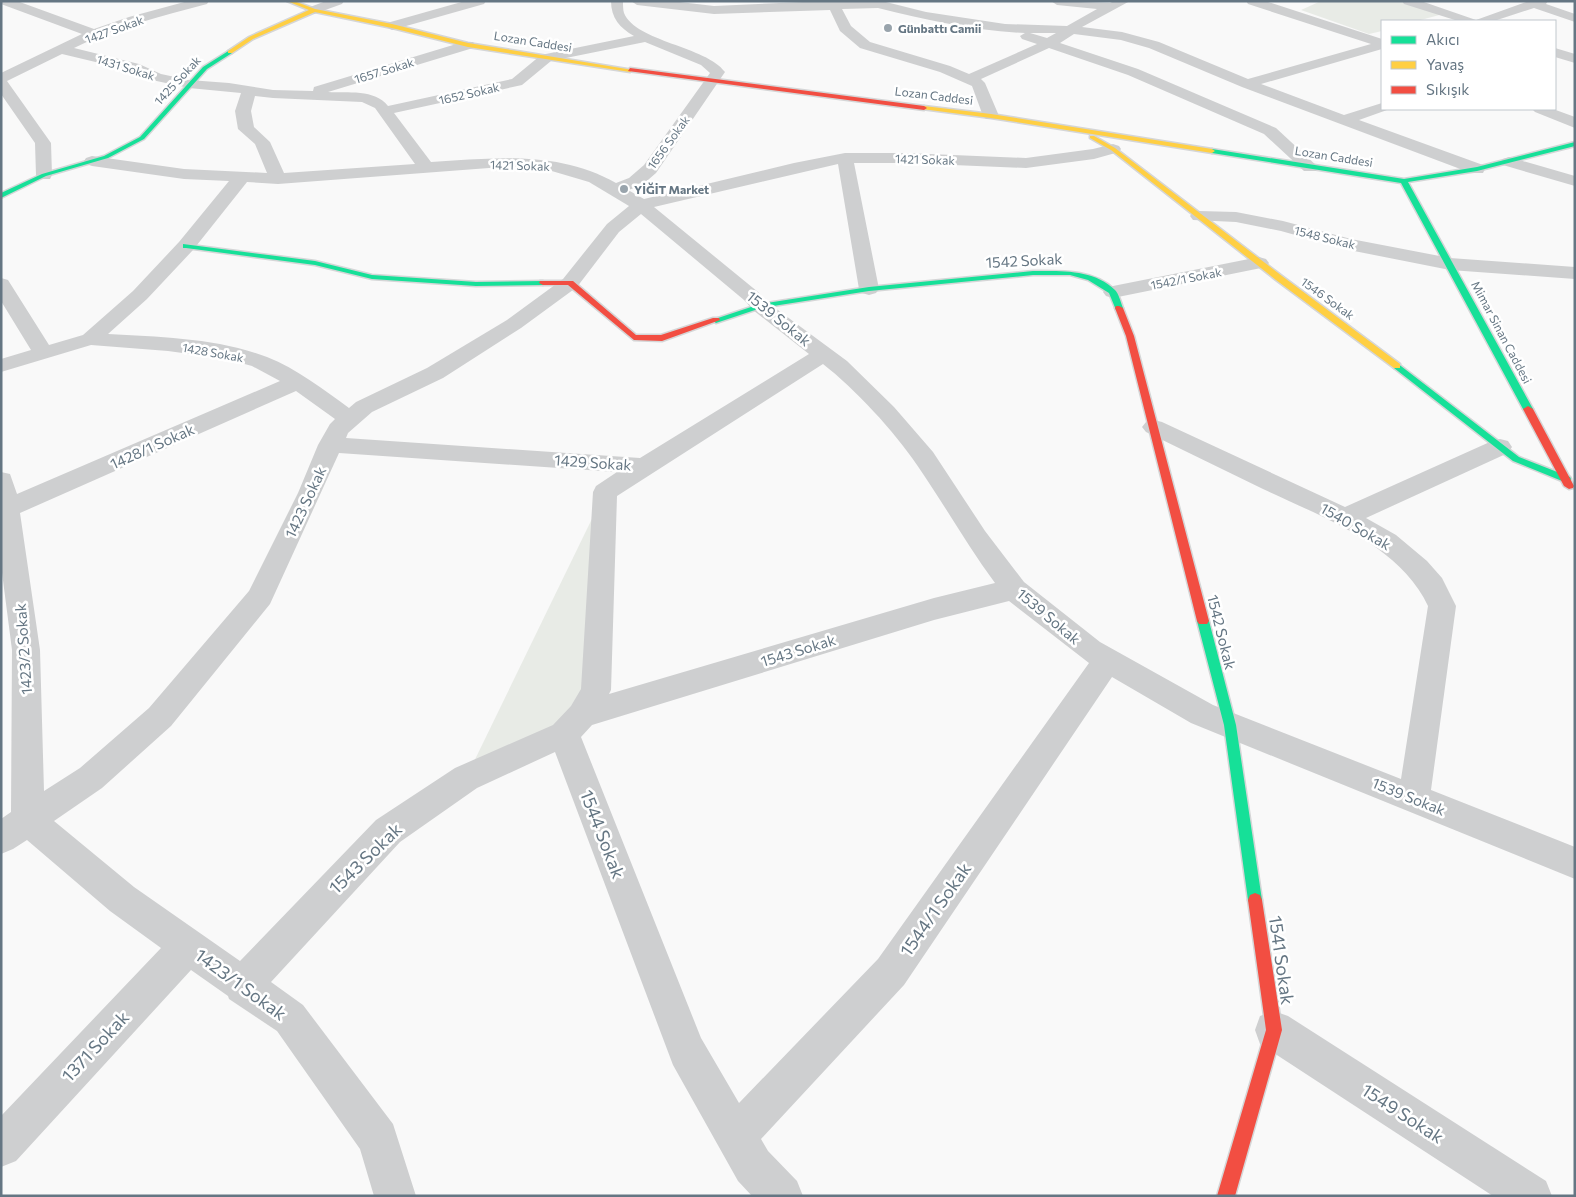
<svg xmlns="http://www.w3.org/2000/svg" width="1576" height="1197" font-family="Commissioner,sans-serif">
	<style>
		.green { fill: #e8ebe6 }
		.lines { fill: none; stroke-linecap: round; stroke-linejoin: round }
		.fast-casing { stroke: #d5d6d7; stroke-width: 3 }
		.slow-casing { stroke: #d5d6d7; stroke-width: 3 }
		.jam-casing { stroke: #d5d6d7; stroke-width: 3 }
		.street { fill: #cecfd0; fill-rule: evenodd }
		.fast { fill: #16e098; fill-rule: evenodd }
		.slow { fill: #ffcf43; fill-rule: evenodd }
		.jam { fill: #f24e42; fill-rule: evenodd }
		.poi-dot { fill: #99a4ac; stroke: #fff; stroke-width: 2 }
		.labels { text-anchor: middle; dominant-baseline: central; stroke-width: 5; stroke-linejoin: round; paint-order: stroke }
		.far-poi-label { font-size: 12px; font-weight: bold; fill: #657683; stroke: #fff; text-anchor: start }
		.far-street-label { font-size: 12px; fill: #657683; stroke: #fff }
		.street-label { font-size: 15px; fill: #657683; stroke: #fff }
		.near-street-label { font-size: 18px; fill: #657683; stroke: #fff }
	</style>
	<rect width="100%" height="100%" fill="#f9f9f9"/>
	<g class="green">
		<path d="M1321 1H1403L1443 14 1417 21H1382V31L1369 34 1301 10Z"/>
		<path d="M605 492 582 715 466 778Z"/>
	</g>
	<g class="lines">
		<defs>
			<g id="fast">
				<path d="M230 50 232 53 207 69 144 139 108 158 46 176 1 198V193L42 174 104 156 140 137 203 67Z"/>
				<path d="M1575 142V146L1477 171 1408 182 1533 409 1528 412 1523 409 1401 183 1212 153 1209 151 1212 149 1404 179 1477 167Z"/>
				<path d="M183 244 315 261 372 275 476 282 543 281 547 283 543 285 476 286 372 279 315 265 186 248H183Z"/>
				<path d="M1033 271C1061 271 1094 269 1115 290 1119 294 1121 303 1123 308L1119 310H1116L1109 293 1088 280 1070 275H1033L869 291 761 308 716 323 712 320 760 304 869 287Z"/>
				<path d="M1397 363 1519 457 1570 477 1571 479 1570 481H1562L1513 461 1394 368V364Z"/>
				<path d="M1203 617 1207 618 1209 621 1236 725 1262 900 1260 905 1255 907 1250 905 1248 900 1224 725 1197 621 1199 618Z"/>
			</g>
			<g id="slow">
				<path d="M287 1H294L315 9 392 24 468 43 633 70 630 72 468 47 392 28 315 12 253 39 232 53H228V51L249 37 309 10Z"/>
				<path d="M924 106 991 114 1212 149 1215 151 1212 153 991 118 922 109 921 108Z"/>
				<path d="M1090 136H1094L1115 148 1282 276 1400 364V368H1394L1276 280 1111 150 1090 138Z"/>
			</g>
			<g id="jam">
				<path d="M630 68 924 106 927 108 924 110 628 71Z"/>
				<path d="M540 281H573L636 335H661L713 318H719L720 320 662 341 634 340 568 285H543L539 283Z"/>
				<path d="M1116 306H1119L1123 308 1134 336 1209 621 1207 624H1199L1197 621 1126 336 1115 308Z"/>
				<path d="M1528 406 1533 409 1574 486 1573 488 1569 489 1564 486 1523 409Z"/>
				<path d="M1255 893 1260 895 1262 900 1282 1030 1235 1196H1217L1266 1030 1248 900 1250 895Z"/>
			</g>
		</defs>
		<use href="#fast" class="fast-casing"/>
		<use href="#slow" class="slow-casing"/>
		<use href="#jam" class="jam-casing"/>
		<g class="street">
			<path d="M1 1H17L94 29 129 17 188 1H209L207 4C162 16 116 27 74 48L139 64 161 74 189 80 229 83 273 90 313 91 314 87 463 42H473L475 45 473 48 328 92C347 93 375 89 388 106L512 79 541 55 634 36C620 28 611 18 611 1H623C623 5 623 10 624 13 636 42 706 46 725 72L656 173 641 186 628 190 644 199 794 163 845 153H906L1026 158 1093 149 1113 144 1119 146 1121 149 1119 152 1094 159 1026 168 906 163H854L879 289 876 293 869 295 862 293 859 289 838 164 654 207 758 292 767 302 847 361 894 407 933 452 985 531 1024 582 1100 642 1213 705 1401 779 1428 606C1400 545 1320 516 1263 489 1224 470 1185 451 1146 432L1142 427 1146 422 1154 420 1162 422 1345 507 1492 441 1500 439 1508 441 1512 447 1508 453 1366 518 1396 535 1427 561 1442 578 1456 606 1431 790 1575 847V879L1191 723 1112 677 904 985 761 1139 768 1151 797 1181 803 1196H752L738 1181 673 1065 555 752 477 788 400 842 271 982 303 1005 393 1124 416 1196H374L360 1149 277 1031 229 999 228 996 191 970 16 1161 1 1167V1116L161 948 110 911 27 840 13 849 1 854V819L11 812 12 650 1 565V472L10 474 17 494 280 381 252 366 226 359 168 351 91 345 1 372V359L31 350 1 301V278L8 280 49 345 83 335 133 291 179 242 229 181 184 179 92 166 86 164 84 161 86 158 92 156 184 169 267 173 255 144 238 129 235 111 241 93 189 88 152 80 129 70 62 54 7 81 51 143 52 175 50 179H38L36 175 35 143 1 94V73L82 34 1 4ZM645 42 701 65 710 73 644 165 629 178 616 183C559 150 493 158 431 162L394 113 522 85 551 61ZM255 96 273 98 362 102 375 108 415 164 284 173 270 142 254 127 251 111ZM489 168 545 169 589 182 629 206 607 224 563 279 507 320 427 368 356 402 349 408C323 389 297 369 267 357 217 338 161 337 108 334L147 299 193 250 247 182 278 184ZM641 214 744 300 753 310 809 354 640 458 346 438 348 433 372 412 443 378 521 328 577 287 619 232ZM823 364C855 389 894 431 917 465 944 504 967 545 995 583L934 598 609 694 611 690 617 496ZM296 391 335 419 330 424 318 445 298 493 249 591 149 708 80 768 44 791 40 650 20 513ZM339 453 617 472 596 486 593 492 581 689 571 706 553 725 455 768 376 820 240 961 134 887 54 821 102 788 171 726 270 604ZM1009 601 1089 663 878 959 739 1103 701 1038 581 737 592 725 934 620Z"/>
			<path d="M326 1H344L342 4 314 14 308 10 310 7Z"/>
			<path d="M465 1H486L484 4 392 30 385 26 387 23Z"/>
			<path d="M631 1H671L714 6 826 1H882L926 12 1005 24 1067 26 1097 9 1057 5 1051 1 1110 3 1114 1H1130L1082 27 1122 32 1159 42 1248 79 1371 44 1248 4 1246 1H1265L1382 39V49L1261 84 1344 115 1382 103V109H1388L1387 110 1359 120 1483 165 1485 169 1483 173H1471L1242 87 1149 48 1121 40 1074 34 1060 43 1138 69 1276 128 1318 167 1316 171H1304L1264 134 1128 75 1049 48 981 79 985 83 999 116 996 119H986L983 116 972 86 940 72 860 48 840 31 830 10 714 14 637 5ZM878 8C926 20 975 31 1025 33L1020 36 1022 39 1037 44 969 74 950 66 870 42 851 26 842 9ZM1030 33H1056L1047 38Z"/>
			<path d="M1402 1H1421L1476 20 1529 1H1548L1546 4 1575 14V22L1534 8 1494 21H1458L1404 4Z"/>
			<path d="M1555 48 1575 54V63L1555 57Z"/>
			<path d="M1532 109H1553L1575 117V128L1535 112Z"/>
			<path d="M1509 157 1575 176V186L1503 165 1501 162 1503 159Z"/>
			<path d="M1199 211 1236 212 1283 221 1351 239 1450 258 1575 267V279L1450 270 1349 250 1281 231 1236 222 1193 220 1190 216 1193 212Z"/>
			<path d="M1259 257 1266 259 1269 263 1266 267 1113 298 1106 296 1103 292 1106 288 1113 286Z"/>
			<path d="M1274 1011 1288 1016 1546 1181 1552 1196H1493L1260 1044 1255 1030 1260 1016Z"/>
		</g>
		<use href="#fast" class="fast"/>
		<use href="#slow" class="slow"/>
		<use href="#jam" class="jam"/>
	</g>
	<g class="poi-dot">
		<circle cx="888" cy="28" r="5"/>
		<circle cx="624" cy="189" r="5"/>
	</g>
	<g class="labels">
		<g class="far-poi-label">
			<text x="898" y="28">Günbattı Camii</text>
			<text x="634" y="189">YİĞİT Market</text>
		</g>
		<g class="far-street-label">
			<text transform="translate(114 29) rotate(-20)">1427 Sokak</text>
			<text transform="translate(533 41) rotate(9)">Lozan Caddesi</text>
			<text transform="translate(126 67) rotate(17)">1431 Sokak</text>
			<text transform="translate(384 70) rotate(-17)">1657 Sokak</text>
			<text transform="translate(177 80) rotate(-47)">1425 Sokak</text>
			<text transform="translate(469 93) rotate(-13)">1652 Sokak</text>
			<text transform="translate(934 95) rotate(7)">Lozan Caddesi</text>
			<text transform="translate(668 142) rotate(-54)">1656 Sokak</text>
			<text transform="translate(1334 156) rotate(9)">Lozan Caddesi</text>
			<text transform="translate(925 159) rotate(2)">1421 Sokak</text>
			<text transform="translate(520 165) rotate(2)">1421 Sokak</text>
			<text transform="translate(1325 237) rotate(14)">1548 Sokak</text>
			<text transform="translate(1186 278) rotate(-11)">1542/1 Sokak</text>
			<text transform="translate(1328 298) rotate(36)">1546 Sokak</text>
			<text transform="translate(1502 332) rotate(62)">Mimar Sinan Caddesi</text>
			<text transform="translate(213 352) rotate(10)">1428 Sokak</text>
		</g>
		<g class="street-label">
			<text transform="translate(1024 260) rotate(-3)">1542 Sokak</text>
			<text transform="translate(779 318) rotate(39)">1539 Sokak</text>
			<text transform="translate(152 446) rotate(-24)">1428/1 Sokak</text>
			<text transform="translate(593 462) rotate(4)">1429 Sokak</text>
			<text transform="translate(305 502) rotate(-65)">1423 Sokak</text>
			<text transform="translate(1356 526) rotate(30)">1540 Sokak</text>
			<text transform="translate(1049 616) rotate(40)">1539 Sokak</text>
			<text transform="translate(1222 632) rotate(76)">1542 Sokak</text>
			<text transform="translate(23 649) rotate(-94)">1423/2 Sokak</text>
			<text transform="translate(798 650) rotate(-17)">1543 Sokak</text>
			<text transform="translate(1409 796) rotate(22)">1539 Sokak</text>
		</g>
		<g class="near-street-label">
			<text transform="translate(603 834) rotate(69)">1544 Sokak</text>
			<text transform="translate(365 858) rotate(-44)">1543 Sokak</text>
			<text transform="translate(935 909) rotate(-55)">1544/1 Sokak</text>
			<text transform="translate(1282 960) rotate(82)">1541 Sokak</text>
			<text transform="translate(241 984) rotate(36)">1423/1 Sokak</text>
			<text transform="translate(95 1046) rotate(-47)">1371 Sokak</text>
			<text transform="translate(1403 1113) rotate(33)">1549 Sokak</text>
		</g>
	</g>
	<rect width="1576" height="1197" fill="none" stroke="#657683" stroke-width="5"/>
	<rect x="1381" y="20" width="175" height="90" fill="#ffffff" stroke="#c1c8cd"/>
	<rect x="1391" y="36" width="25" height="8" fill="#16e098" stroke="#c1c8cd"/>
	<text x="1426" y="45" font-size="15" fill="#657683">Akıcı</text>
	<rect x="1391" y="61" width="25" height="8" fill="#ffcf43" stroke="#c1c8cd"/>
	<text x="1426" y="70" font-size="15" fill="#657683">Yavaş</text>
	<rect x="1391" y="86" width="25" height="8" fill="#f24e42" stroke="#c1c8cd"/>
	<text x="1426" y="95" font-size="15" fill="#657683">Sıkışık</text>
</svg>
